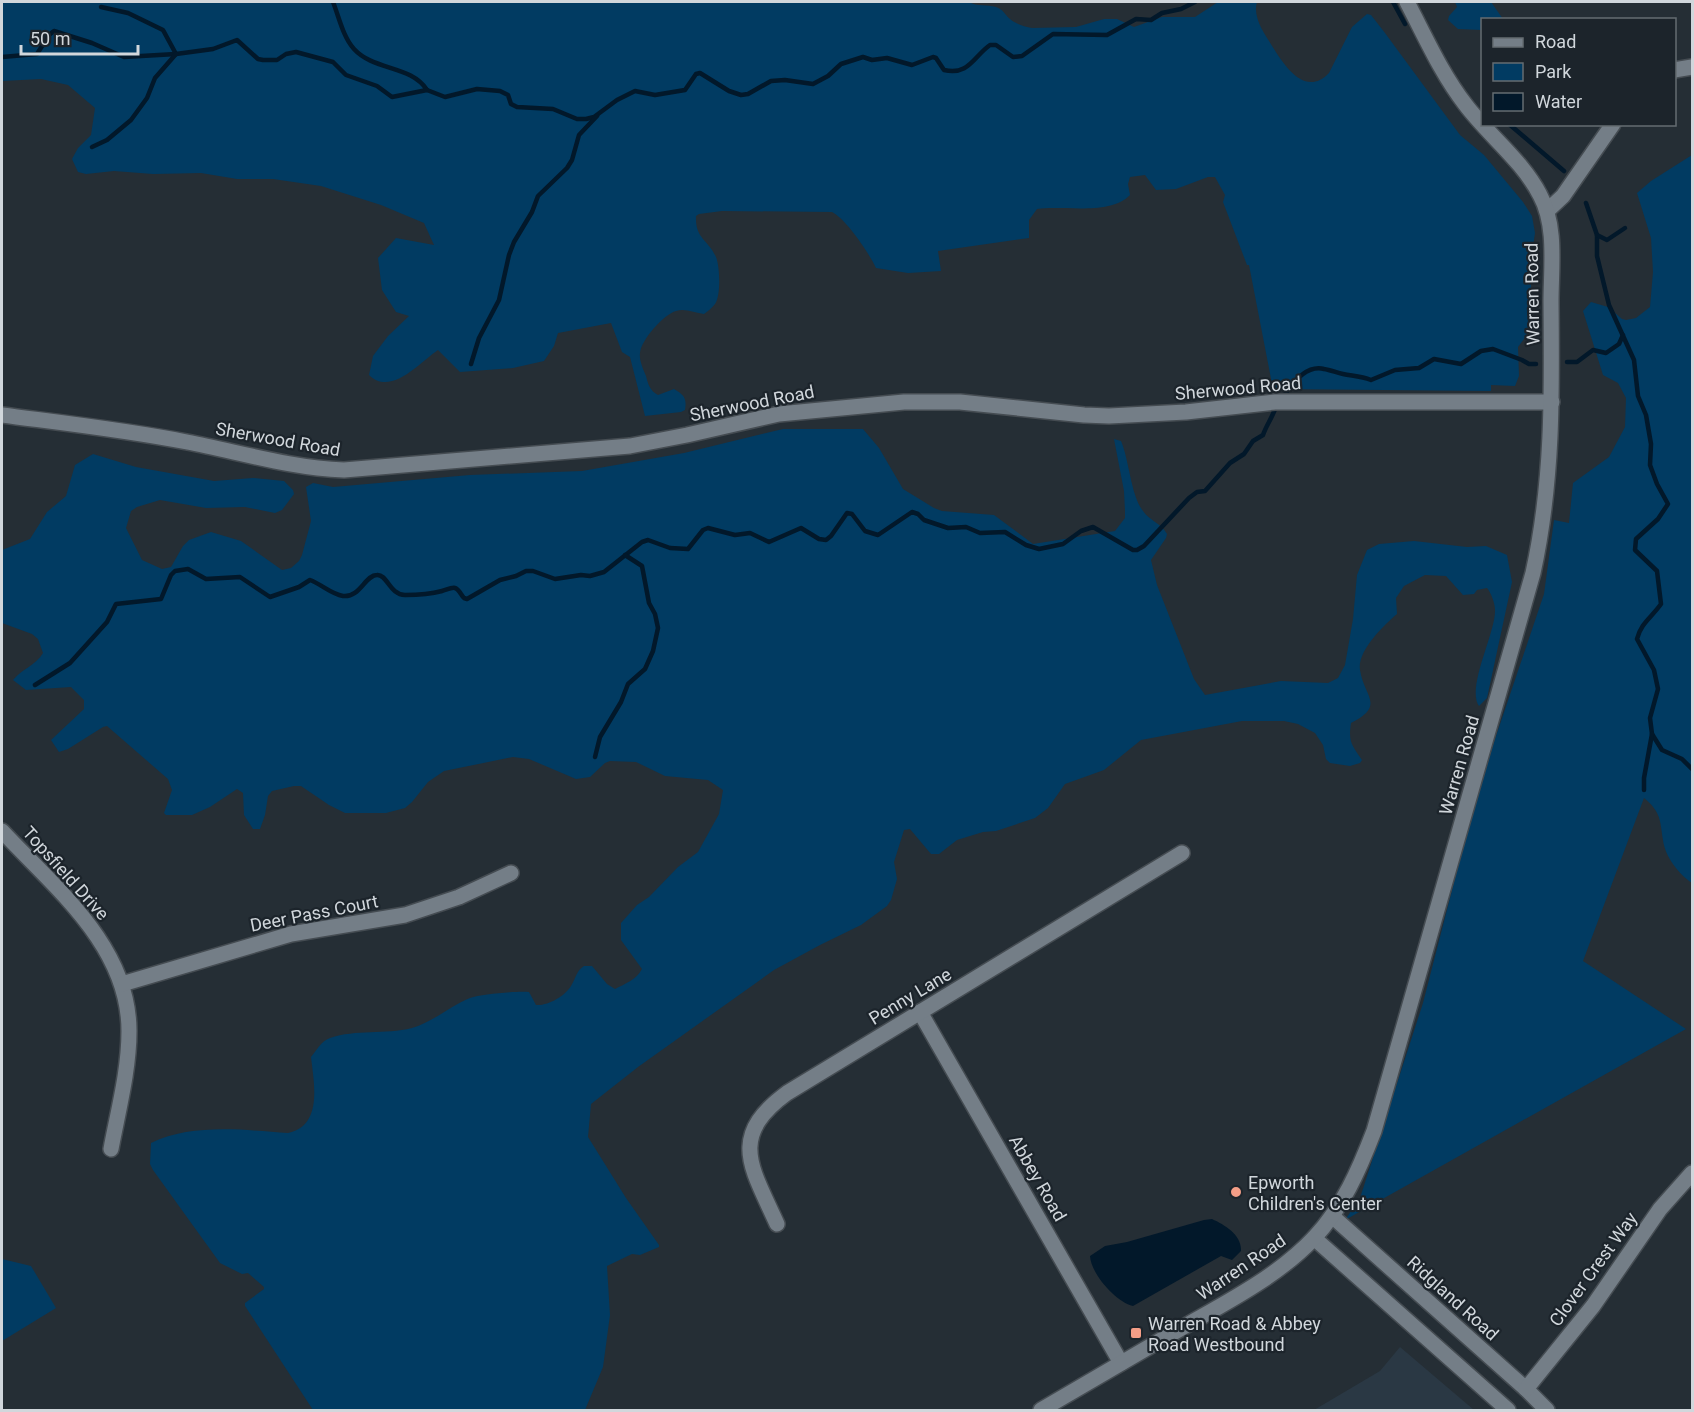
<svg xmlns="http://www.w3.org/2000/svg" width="1694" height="1412" font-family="Roboto,sans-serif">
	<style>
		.built { fill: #2a3844 }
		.green { fill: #013b62 }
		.water { fill: #02182a }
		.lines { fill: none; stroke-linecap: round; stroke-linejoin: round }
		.stream { stroke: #02182a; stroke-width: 4.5 }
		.minor-casing { stroke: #454c52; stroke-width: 18 }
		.minor { stroke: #747e87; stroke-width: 15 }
		.poi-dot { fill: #f49e87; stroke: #1c242b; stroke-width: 2 }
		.labels { text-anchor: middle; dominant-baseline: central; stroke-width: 4.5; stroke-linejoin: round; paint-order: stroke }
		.street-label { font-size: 18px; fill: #d1d7dc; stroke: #1c242b }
		.poi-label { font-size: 18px; fill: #d1d7dc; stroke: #1c242b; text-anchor: start }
	</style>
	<rect width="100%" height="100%" fill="#252e35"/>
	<path class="built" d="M1400 1347 1474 1410H1314L1380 1371Z"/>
	<g class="green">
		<path d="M2 2H969C977 7 987 4 996 7 1003 9 1005 15 1010 19 1016 24 1025 27 1032 28L1076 27 1104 19H1117L1134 27 1162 17H1195L1218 2H1257C1252 18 1266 36 1274 49 1286 68 1306 97 1329 73L1352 27 1367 14 1371 15 1385 33 1460 135 1484 155 1523 202 1532 216 1535 233 1531 260V297L1527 335 1518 347 1519 376 1515 386 1491 385V391L1273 389 1249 265H1247L1223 202 1225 195 1215 177H1208L1176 189 1156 190 1145 175 1130 177 1128 184 1130 195C1110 216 1063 205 1037 209L1029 220V238L938 251 941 271 908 273 876 268C869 253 846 219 832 212L722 211 699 214 696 216C695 239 708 239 716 257 720 267 721 295 715 304 712 308 708 311 704 314 695 313 685 308 676 311 664 314 641 340 640 353 639 360 643 369 646 376 648 384 650 391 658 395L674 389C684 395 687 398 685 410L681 412 645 416 630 357 622 352 611 323 558 333 554 346 544 361 513 368 460 372 438 350C420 362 391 397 369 375L373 356 388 336 409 316 396 312 382 290 378 258 396 238 434 245 424 223 381 205 321 186 273 179H237L201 173 153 174 114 171 86 174 78 172 72 159 78 148 91 135 95 108 68 85 41 79 2 81Z"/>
		<path d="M1455 2H1491L1503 19 1482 20V30L1458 29 1448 20 1449 16 1457 7Z"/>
		<path d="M1692 155V883C1679 874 1665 857 1663 840 1660 820 1661 812 1644 798L1583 961 1686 1029 1345 1220 1360 1198 1423 1003 1466 836 1495 739 1544 594 1554 520 1569 523 1573 483 1609 457 1625 427 1626 398 1618 383 1603 375 1583 311 1591 302 1608 307 1622 319 1626 320 1636 318 1650 307 1653 272 1651 238 1637 193 1651 181Z"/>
		<path d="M783 429H863L879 448 903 489 934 508 942 511 994 515 1033 544 1115 531 1125 518V511L1124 491 1114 439 1121 441C1129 459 1131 496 1143 511 1150 521 1161 523 1167 534L1166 538 1151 560 1157 585 1194 679 1205 695 1281 681 1328 683 1338 678 1345 665 1353 619 1357 575 1367 550 1379 544 1414 541 1467 547 1486 546 1507 555 1512 582 1487 698 1479 706C1466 688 1496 632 1495 610 1495 603 1491 593 1487 588L1477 590 1474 594 1463 595 1446 576 1425 575 1404 586 1396 598 1397 614C1384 625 1357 651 1360 670 1364 697 1386 705 1351 723 1348 742 1352 745 1362 760L1360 763 1350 766 1330 763 1326 759 1323 745 1315 733 1298 724 1284 721H1242L1141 740 1104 770 1065 784 1048 808 1035 818 996 831 983 832 957 840 939 854H931L910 829 904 830 894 862 897 879 891 900 887 906 861 925 820 945 774 970 638 1067 591 1104 588 1137 626 1198 659 1245V1247L640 1255 632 1254 607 1266 610 1315 603 1367 585 1410H313L245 1306V1303L264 1289V1287L248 1273 242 1274 220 1263 153 1170 150 1164 151 1143C192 1123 244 1130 288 1133 323 1126 314 1083 311 1057 317 1050 321 1041 330 1038 356 1029 385 1035 412 1028 433 1022 450 1006 470 998 482 994 516 991 529 992L536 1005C548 1006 565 996 571 986 576 978 576 971 584 966H592L607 984 615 989C625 984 637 979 642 969L621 940V923L637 905 649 897 678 867 698 852 719 814 723 790 708 780 665 776 636 762 610 761 605 763 590 777 576 779 529 759 513 757 444 771 428 782 412 802 405 808 386 813H345L329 805 301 786H294L272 791 268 796 265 815 260 829H253L244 815 243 793 237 789 210 807 192 815H166L164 813 172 790 168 779 107 726 103 727 68 749 59 752 51 740 84 709V700L71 687 26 690 13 680C22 669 36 665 43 653L38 639 32 634 2 623V550L30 539 47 512 66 496 75 465 93 454 136 467 214 481 253 478 284 481 293 490 294 494 282 510 275 513 245 507 206 508 160 500 137 507 131 511 126 528 142 560 162 569 171 567 183 546 189 540 211 532 241 541 282 570 291 568 299 561 302 555 311 521 306 487 313 483 333 487 470 475 582 471 684 453Z"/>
		<path d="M2 1259 31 1266 56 1308 2 1341Z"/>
	</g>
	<path class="water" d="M1212 1219C1225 1225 1242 1235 1241 1251L1232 1260 1221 1256 1133 1306C1116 1302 1091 1274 1090 1256L1105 1246 1127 1242 1204 1220Z"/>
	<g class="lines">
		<g class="stream">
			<path d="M333 2C339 17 343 37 354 49 374 71 411 65 427 90"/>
			<path d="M1393 2 1405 24"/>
			<path d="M101 7 128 13 163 30 176 54"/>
			<path d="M2 57 37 54 49 35 54 31 92 43 124 57 176 54 213 49 237 40 258 59 263 60H277L286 54 296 52 333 62 346 75 377 86 392 97 427 90 445 97 477 89 500 91 508 95 511 104 517 107 553 109 577 119H586L594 117 617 100 635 91 655 95 685 90 696 74 700 73 729 91 741 95 748 94 771 81 785 80 813 84 828 76 841 64 863 57 872 60 887 58 912 65 933 57 936 58 944 70C969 76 974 56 990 45H996L1013 57 1022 56 1053 34 1107 35 1136 19 1151 20 1162 13 1181 9 1195 2"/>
			<path d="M1509 124 1564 171"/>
			<path d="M92 147 107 140 131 120 147 98 155 78 176 54"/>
			<path d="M1586 203 1597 235V256L1609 305 1634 360 1638 396 1646 415 1651 444 1650 465 1657 484 1668 504 1658 519 1636 539 1635 550 1657 571 1661 604C1651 618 1641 623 1637 639L1654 670 1658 689 1650 718 1652 734 1662 750 1682 759 1692 769"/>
			<path d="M1597 235 1607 240 1625 228"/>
			<path d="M1567 362H1577L1593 350 1606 353 1619 344 1623 335"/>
			<path d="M471 364 479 338 499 300 509 255 514 242 532 212 538 196 567 168 572 160 579 135 597 116"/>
			<path d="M1286 393C1294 381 1308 365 1324 369 1331 370 1337 373 1343 374 1353 376 1361 376 1371 380L1395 370 1419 368 1434 359 1461 364 1481 351 1493 349 1522 360 1529 364H1536"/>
			<path d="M35 685 70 663 107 622 116 604 161 599 171 575 175 571 188 569 206 579 240 577 270 597 299 587 310 580C321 584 331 594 343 596 360 598 365 575 377 575 387 574 390 595 405 595 417 595 431 594 442 591 446 590 452 587 455 588 459 589 461 595 464 598L467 599 500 580 516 576 526 571H533L555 579 581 575 590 576 604 572 642 542 648 540 670 548 688 549 703 530 708 528 735 535 750 533 769 542 801 528 819 539 826 540 831 536 847 513 852 514 865 531 878 535 912 512 918 514 924 520 948 528 966 527 980 533 1005 532 1026 545 1039 549 1063 544 1081 531 1093 527 1133 550H1137L1144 546 1189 498 1197 492 1205 491 1230 463 1244 454 1253 441 1263 435C1266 426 1272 418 1275 409"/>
			<path d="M595 757 600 737 621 702 628 684 645 669 653 651 658 628 655 614 649 603 642 566 625 555"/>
			<path d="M1644 790V778L1652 734"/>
		</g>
		<defs>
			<g id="minor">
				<path d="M1674 70 1692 67"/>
				<path d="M1547 211 1563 196 1613 124"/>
				<path d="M2 415C63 423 126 430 187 442 239 452 291 468 344 470L630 446 687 435 779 414 904 402H960L1084 415 1109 416 1186 412 1275 402H1552"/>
				<path d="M2 831C55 888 129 946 129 1031 129 1071 118 1111 111 1149"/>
				<path d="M122 984 291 934 405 915 459 897 511 873"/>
				<path d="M920 1012 1121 1363"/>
				<path d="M1332 1216 1526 1389 1547 1410"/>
				<path d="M777 1224C752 1168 727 1137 787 1093L1182 853"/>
				<path d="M1314 1238 1508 1410"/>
				<path d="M1526 1389 1593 1306 1660 1209 1692 1173"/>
				<path d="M1041 1410C1089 1382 1138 1353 1187 1325 1231 1300 1279 1275 1314 1238 1343 1207 1359 1170 1374 1131L1533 573C1553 482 1552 395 1551 302 1551 268 1557 226 1540 195 1522 160 1488 135 1465 104 1441 73 1425 36 1407 2"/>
			</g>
		</defs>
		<use href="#minor" class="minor-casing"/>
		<use href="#minor" class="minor"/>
	</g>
	<g class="poi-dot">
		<circle cx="1236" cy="1192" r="6"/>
		<rect x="1130" y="1327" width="12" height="12" rx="3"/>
	</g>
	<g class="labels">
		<g class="street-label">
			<text transform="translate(1532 294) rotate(-91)">Warren Road</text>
			<text transform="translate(1238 388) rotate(-5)">Sherwood Road</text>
			<text transform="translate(752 403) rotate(-11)">Sherwood Road</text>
			<text transform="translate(278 439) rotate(10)">Sherwood Road</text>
			<text transform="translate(1459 765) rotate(-74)">Warren Road</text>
			<text transform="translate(66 873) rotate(48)">Topsfield Drive</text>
			<text transform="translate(314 913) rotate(-11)">Deer Pass Court</text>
			<text transform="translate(910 996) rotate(-31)">Penny Lane</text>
			<text transform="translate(1038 1178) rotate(60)">Abbey Road</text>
			<text transform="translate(1241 1267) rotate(-34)">Warren Road</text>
			<text transform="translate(1593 1269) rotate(-54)">Clover Crest Way</text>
			<text transform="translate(1453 1298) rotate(42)">Ridgland Road</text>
		</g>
		<g class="poi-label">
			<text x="1248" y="1182">Epworth<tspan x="1248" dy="21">Children's Center</tspan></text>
			<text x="1148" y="1323">Warren Road &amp; Abbey<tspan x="1148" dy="21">Road Westbound</tspan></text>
		</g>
	</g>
	<rect width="1694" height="1412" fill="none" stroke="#d1d7dc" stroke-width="6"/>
	<rect x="1481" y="18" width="195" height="108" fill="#1c242b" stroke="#646c72" stroke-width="1.5"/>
	<rect x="1493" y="38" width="30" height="9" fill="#747e87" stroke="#646c72" stroke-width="1.5"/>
	<text x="1535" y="48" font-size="18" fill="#d1d7dc">Road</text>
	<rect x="1493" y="63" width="30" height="18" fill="#013b62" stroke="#646c72" stroke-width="1.5"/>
	<text x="1535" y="78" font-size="18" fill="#d1d7dc">Park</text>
	<rect x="1493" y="93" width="30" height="18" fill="#02182a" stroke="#646c72" stroke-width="1.5"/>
	<text x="1535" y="108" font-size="18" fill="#d1d7dc">Water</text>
	<path d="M21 45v9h117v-9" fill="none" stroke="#d1d7dc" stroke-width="3"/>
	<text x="30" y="45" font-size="18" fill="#d1d7dc" stroke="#1c242b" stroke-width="4.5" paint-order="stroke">50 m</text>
</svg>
